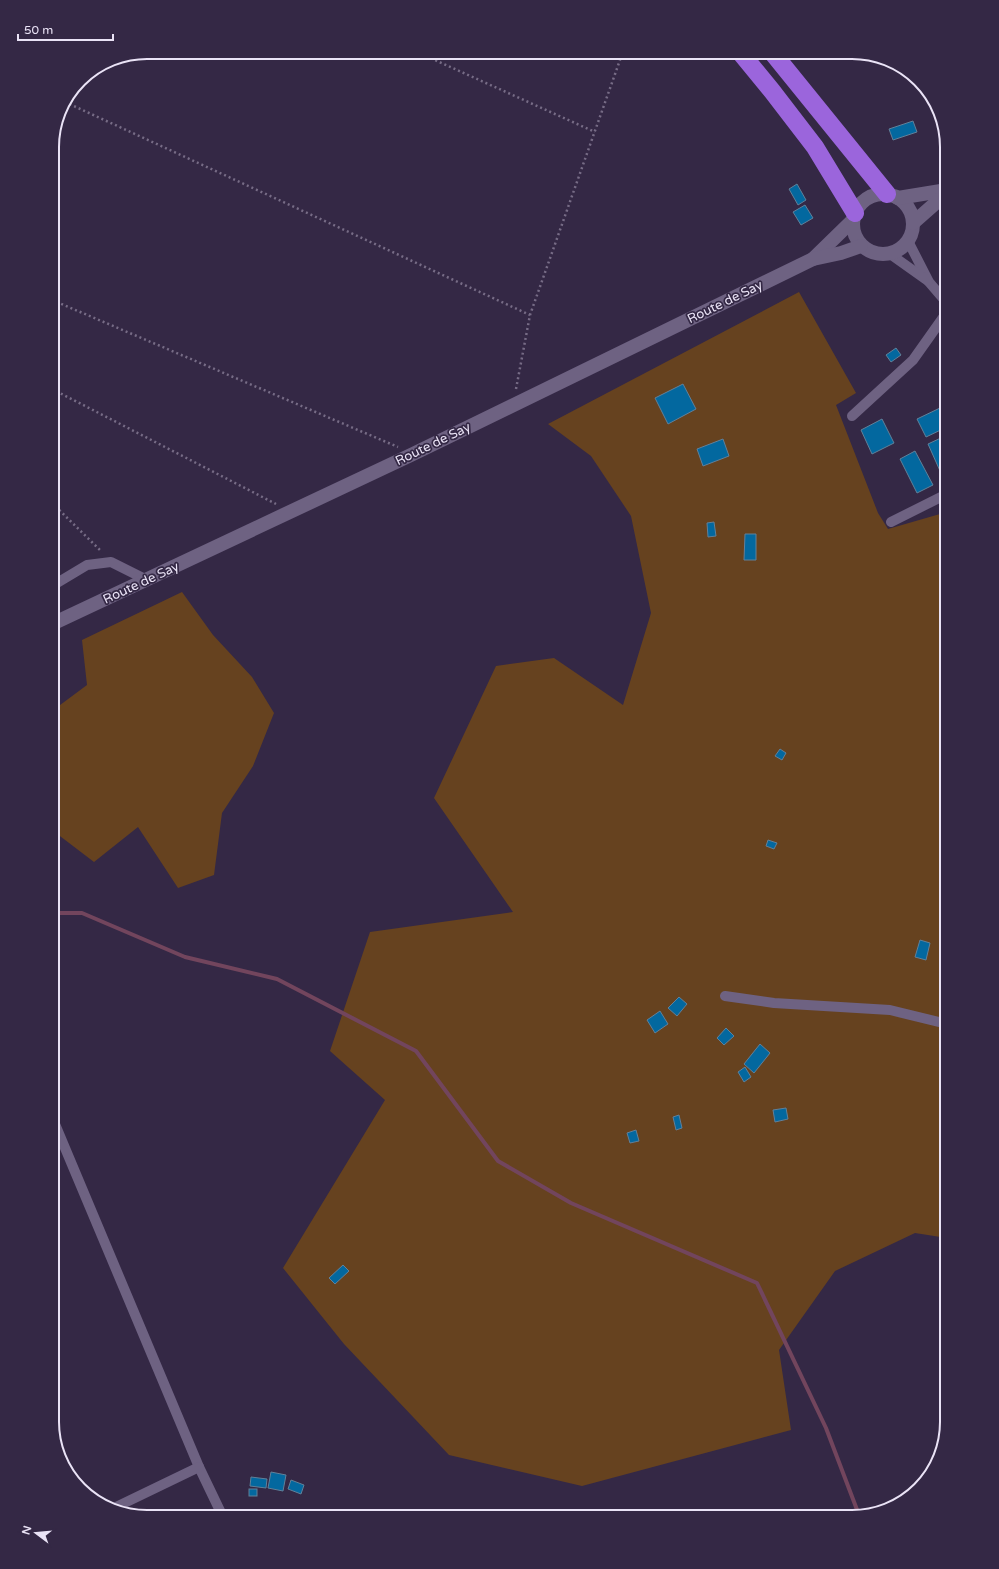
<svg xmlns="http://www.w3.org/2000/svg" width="999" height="1569" font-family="'Varela Round',sans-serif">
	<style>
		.green { fill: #66421f }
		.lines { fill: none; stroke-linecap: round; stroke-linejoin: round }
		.stream { stroke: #72455d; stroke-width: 4 }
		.building { fill: #03689f; stroke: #618099 }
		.path { stroke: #776c86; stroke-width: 2.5; stroke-dasharray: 2 3; stroke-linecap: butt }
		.street { stroke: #6e6282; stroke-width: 10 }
		.secondary { stroke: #6e6282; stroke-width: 14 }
		.highway { stroke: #9b65dc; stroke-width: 18 }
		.labels { text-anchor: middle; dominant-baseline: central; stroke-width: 3.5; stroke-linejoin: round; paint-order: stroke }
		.street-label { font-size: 13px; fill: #eae3f6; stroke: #342845 }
		.rim { fill: none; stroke: #eae3f6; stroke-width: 2 }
	</style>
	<rect width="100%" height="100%" fill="#342845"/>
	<g class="green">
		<path d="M799 292 856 393 836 405 878 513 888 529 947 512V1238L915 1233 835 1271 779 1350 791 1430 582 1486 449 1455 344 1344 283 1268 385 1100 330 1051 370 932 513 912 434 798 496 666 554 658 623 705 651 613 631 516 591 456 548 424Z"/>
		<path d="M182 592 213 635 252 677 274 713 253 766 222 813 214 875 178 888 138 827 94 862 52 830V711L87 685 82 640Z"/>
	</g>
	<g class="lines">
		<path class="stream" d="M52 913H82L185 957 277 979 416 1051 498 1161 571 1203 757 1283 826 1428 859 1515"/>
	</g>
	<g class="building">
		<path d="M913 121 917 132 893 140 889 129Z"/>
		<path d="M797 184 806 200 798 205 789 189Z"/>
		<path d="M805 205 813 218 801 225 793 212Z"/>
		<path d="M896 348 901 355 891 362 886 355Z"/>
		<path d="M683 384 696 409 668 424 655 398Z"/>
		<path d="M940 408 947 422V427L926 437 917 419Z"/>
		<path d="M882 419 894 443 872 454 861 430Z"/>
		<path d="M943 437 947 445V481L945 482 928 444Z"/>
		<path d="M723 439 729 456 703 466 697 449Z"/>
		<path d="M915 451 933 485 917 493 900 459Z"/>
		<path d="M714 522 716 536 708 537 707 523Z"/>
		<path d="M745 534H756V560H744Z"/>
		<path d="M780 749 786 753 782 760 775 756Z"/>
		<path d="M768 840 777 843 774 849 766 846Z"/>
		<path d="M920 940 930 943 926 960 915 957Z"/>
		<path d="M679 997 687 1004 677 1016 668 1008Z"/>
		<path d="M660 1011 668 1024 655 1033 647 1020Z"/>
		<path d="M726 1028 734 1036 724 1045 717 1038Z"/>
		<path d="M760 1044 770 1053 754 1073 744 1064Z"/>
		<path d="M745 1067 751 1077 744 1082 738 1072Z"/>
		<path d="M786 1108 788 1119 775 1122 773 1110Z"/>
		<path d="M679 1115 682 1128 676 1130 673 1117Z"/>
		<path d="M636 1130 639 1141 630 1143 627 1133Z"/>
		<path d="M343 1265 349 1271 335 1284 329 1278Z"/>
		<path d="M271 1472 286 1475 283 1491 268 1488Z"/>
		<path d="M251 1477 267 1479 266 1488 250 1486Z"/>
		<path d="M291 1480 304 1485 301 1494 288 1489Z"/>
		<rect x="249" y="1489" width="8" height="7"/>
	</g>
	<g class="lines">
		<g class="path">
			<path d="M417 52 595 132"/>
			<path d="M65 102 530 315"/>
			<path d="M52 300 398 447"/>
			<path d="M52 389 276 504"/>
			<path d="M516 389 530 315 620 60 614 52"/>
			<path d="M52 503 102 552"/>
		</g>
		<g class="street">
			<path d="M908 241 929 282 947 303"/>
			<path d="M890 254 928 281"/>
			<path d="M852 416 913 360 947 312"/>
			<path d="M891 522 947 494"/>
			<path d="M52 586 87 565 111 562 147 580"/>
			<path d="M725 996 774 1003 890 1010 947 1024"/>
			<path d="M52 1117 199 1467 223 1517"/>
			<path d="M114 1508 199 1467"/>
		</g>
		<g class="secondary">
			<circle cx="883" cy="224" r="30"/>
			<path d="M898 198 947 190"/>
			<path d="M913 223 947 193"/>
			<path d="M813 259 852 221"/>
			<path d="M52 624 413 454 813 259 841 253 861 246"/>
		</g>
		<g class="highway">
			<path d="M740 52 772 91 815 147 855 213"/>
			<path d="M772 52 887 194"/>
		</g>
	</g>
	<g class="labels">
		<g class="street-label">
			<text transform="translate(725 302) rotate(-26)">Route de Say</text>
			<text transform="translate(433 444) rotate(-26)">Route de Say</text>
			<text transform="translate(141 583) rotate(-25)">Route de Say</text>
		</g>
	</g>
	<path d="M0 0H999V1569H0ZM147 59H852A88 88 0 0 1 940 147V1422A88 88 0 0 1 852 1510H147A88 88 0 0 1 59 1422V147A88 88 0 0 1 147 59Z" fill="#342845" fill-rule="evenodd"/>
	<path class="rim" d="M147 59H852A88 88 0 0 1 940 147V1422A88 88 0 0 1 852 1510H147A88 88 0 0 1 59 1422V147A88 88 0 0 1 147 59Z"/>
	<g transform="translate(36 1533) rotate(286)" stroke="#342845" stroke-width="3" paint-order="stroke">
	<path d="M0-3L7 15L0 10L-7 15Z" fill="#eae3f6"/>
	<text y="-6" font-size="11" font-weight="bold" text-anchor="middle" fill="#eae3f6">N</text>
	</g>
	<path d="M18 34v6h95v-6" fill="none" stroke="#eae3f6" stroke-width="2"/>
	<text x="24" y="34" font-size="12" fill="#eae3f6" stroke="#342845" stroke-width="3" paint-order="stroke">50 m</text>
</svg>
